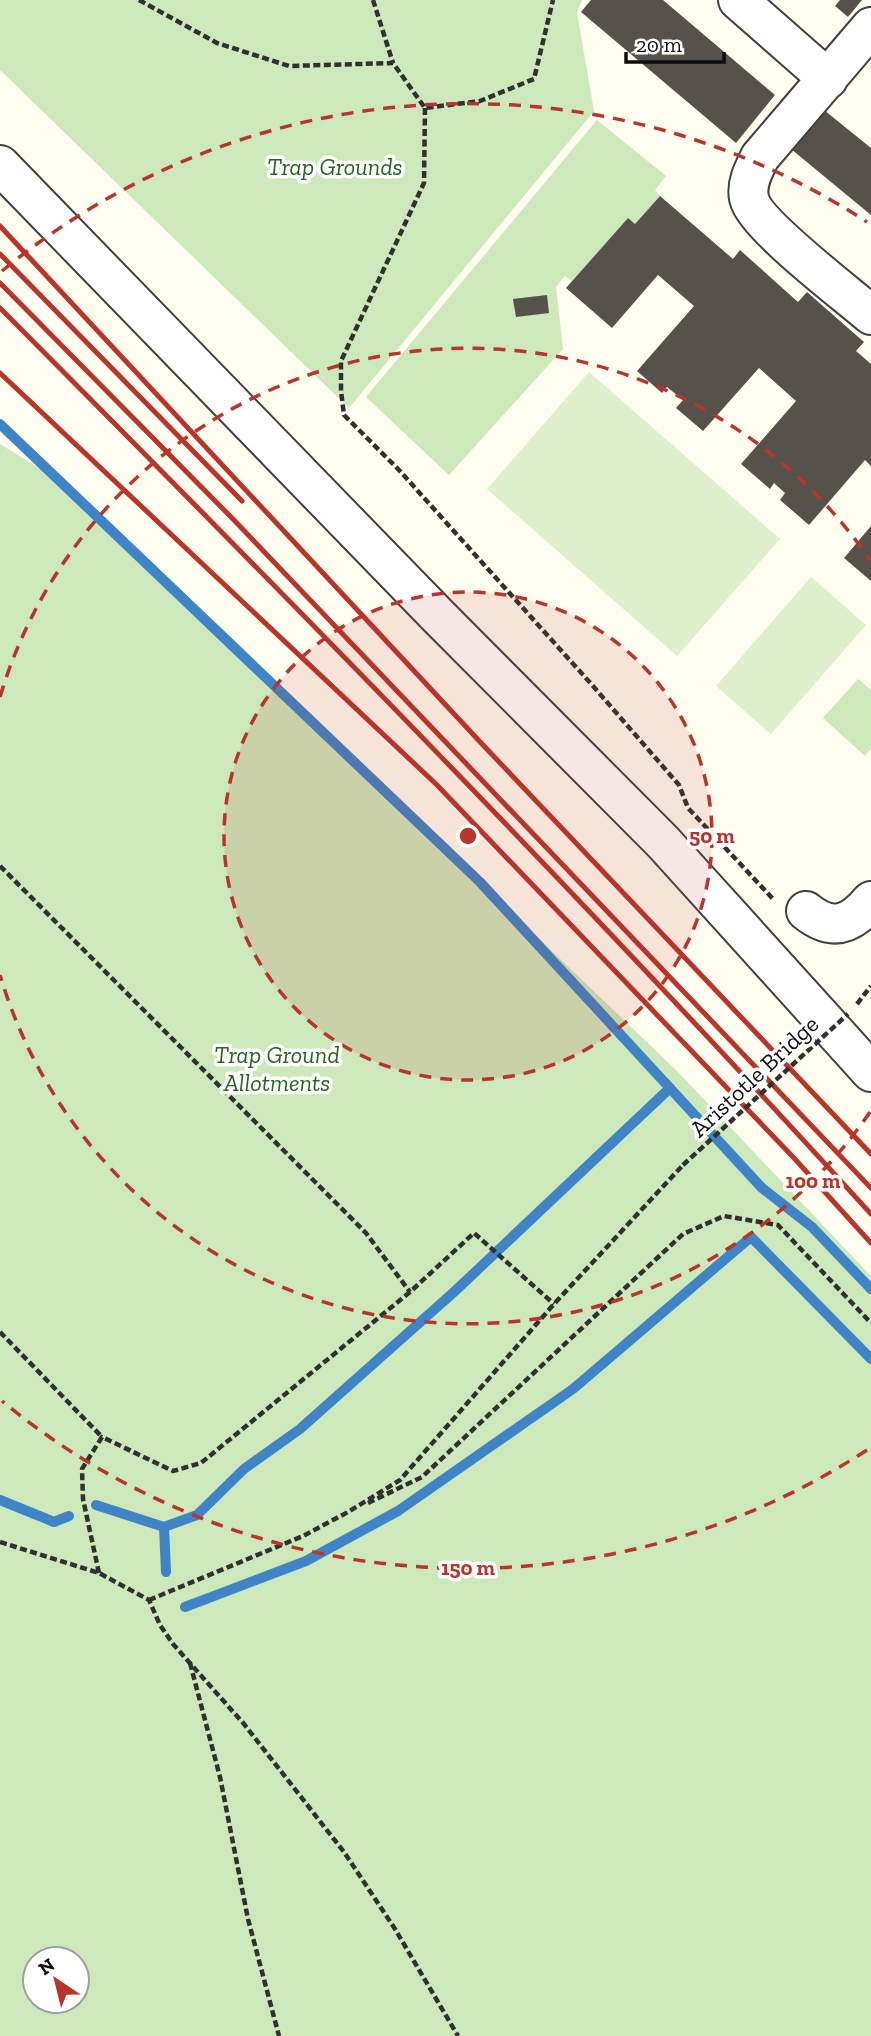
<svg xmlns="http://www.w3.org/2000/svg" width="871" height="2036" font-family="'Zilla Slab',serif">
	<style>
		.green { fill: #cde8bb; fill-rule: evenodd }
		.pitch { fill: #dfefcc }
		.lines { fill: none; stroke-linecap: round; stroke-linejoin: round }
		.stream { stroke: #4084c8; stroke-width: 10 }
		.building { fill: #56514b }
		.minor-casing { stroke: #414141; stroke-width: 42 }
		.path { stroke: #303030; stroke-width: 4.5; stroke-dasharray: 7 3.5; stroke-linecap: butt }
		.minor { stroke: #fff; stroke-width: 38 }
		.rail { stroke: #b9342b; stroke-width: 5 }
		.path-bridge { stroke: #303030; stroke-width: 4.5; stroke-dasharray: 7 3.5; stroke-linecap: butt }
		.ring { fill: none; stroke: #b9342b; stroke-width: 3.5; stroke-dasharray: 12 9 }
		.labels { text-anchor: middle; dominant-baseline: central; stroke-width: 7; stroke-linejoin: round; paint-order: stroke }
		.park-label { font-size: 24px; font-style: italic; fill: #286421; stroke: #fff }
		.street-label { font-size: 24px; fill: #0e0e0e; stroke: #fff }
		.centre { fill: #b9342b; stroke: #fff; stroke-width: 3.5 }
		.ring-label { font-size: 21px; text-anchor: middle; font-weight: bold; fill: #b9342b; stroke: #fff; stroke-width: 7; stroke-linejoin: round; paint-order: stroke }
	</style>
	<rect width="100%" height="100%" fill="#fefdf0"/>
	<g class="green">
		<path d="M0 0H582L577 13 594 111 349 408 0 70Z"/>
		<path d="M597 120 666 176 655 190 660 196 635 224 628 218 572 281 565 276 556 287 563 349 449 475 366 397Z"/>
		<path d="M0 444 65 484 678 1072 871 1276V2036H0ZM35 1959H77V2001H35Z"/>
		<path d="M858 679 871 690V748L865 756 823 718Z"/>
	</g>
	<g class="pitch">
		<path d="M589 372 780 539 677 656 487 489Z"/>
		<path d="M811 577 866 625 771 734 716 686Z"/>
	</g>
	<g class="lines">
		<g class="stream">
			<path d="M0 424 480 882 762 1188 812 1227 871 1289"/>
			<path d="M0 1500 54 1522 69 1516"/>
			<path d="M96 1505 164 1527 197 1515 244 1469 300 1429 454 1292 670 1088"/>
			<path d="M164 1527 166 1572"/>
			<path d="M185 1607 306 1561 398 1511 573 1389 751 1237 871 1359"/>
		</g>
	</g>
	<g class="building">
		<path d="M591 0H663L775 95 736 143 581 12Z"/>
		<path d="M840 0H862L848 17 835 6Z"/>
		<path d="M824 110 871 148V215L791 149Z"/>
		<path d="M660 196 733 259 740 250 798 302 807 292 864 342 856 351 871 364V466L865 460 809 525 780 500 785 493 774 483 770 489 741 464 796 401 759 368 703 431 676 408 683 400 667 387 662 393 637 371 694 306 658 275 612 328 566 288 628 218 635 224Z"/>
		<path d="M547 295 549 313 516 317 513 299Z"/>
		<path d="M871 526V581L844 558Z"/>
	</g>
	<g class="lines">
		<defs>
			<g id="minor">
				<path d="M738 0 828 79"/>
				<path d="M871 27 760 157C754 169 746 183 749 198 754 224 847 294 871 315"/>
				<path d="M0 165 438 616 663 842 871 1072"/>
				<path d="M806 911C832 932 851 925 871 901"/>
			</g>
		</defs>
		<use href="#minor" class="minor-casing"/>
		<g class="path">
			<path d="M139 0 217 43 289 66 393 63 425 108 480 101 534 79 553 0"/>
			<path d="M373 0 393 63"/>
			<path d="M425 108 424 183 341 361V391L344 415 399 470 593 686 679 785 688 808 774 900"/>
			<path d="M0 866 366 1233 410 1292"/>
			<path d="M857 1004 871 986"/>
			<path d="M0 1332 102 1437"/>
			<path d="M368 1503 422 1477 683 1234 724 1216 778 1225 871 1323"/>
			<path d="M0 1542 99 1573 149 1600 160 1625 173 1644 244 1724 344 1852 395 1929 458 2036"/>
			<path d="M99 1573 83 1499 82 1469 102 1437 173 1471 201 1463 410 1292 474 1233 554 1304"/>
			<path d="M149 1600 303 1536 348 1512 400 1480 554 1304 683 1165"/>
			<path d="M190 1663 220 1777 248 1919 279 2036"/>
		</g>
		<use href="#minor" class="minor"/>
		<g class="rail">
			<path d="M0 226 483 745 871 1154"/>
			<path d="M0 254 242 501"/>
			<path d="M0 283 231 517 871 1188"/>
			<path d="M0 308C295 605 589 904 871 1214"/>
			<path d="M0 373 437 785 794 1158 871 1243"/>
		</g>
		<path class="path-bridge" d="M683 1165 848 1014"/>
	</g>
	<circle cx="468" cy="836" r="244" fill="#b9342b" fill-opacity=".12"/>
	<g class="ring">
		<circle cx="468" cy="836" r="244"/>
		<path d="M870 1112A488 488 0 0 1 0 975M0 697A488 488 0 0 1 870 560"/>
		<path d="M867 1450A732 732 0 0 1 2 1401M2 271A732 732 0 0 1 867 222"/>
	</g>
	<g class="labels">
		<g class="park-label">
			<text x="335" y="166">Trap Grounds</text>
			<text x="277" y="1054">Trap Ground<tspan x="277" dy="28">Allotments</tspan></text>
		</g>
		<g class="street-label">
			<text transform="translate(754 1076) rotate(-43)">Aristotle Bridge</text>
		</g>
	</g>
	<circle cx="468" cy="836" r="10" class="centre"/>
	<g class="ring-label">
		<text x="712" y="843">50 m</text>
		<text x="813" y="1188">100 m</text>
		<text x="468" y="1575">150 m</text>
	</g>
	<g transform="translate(56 1980) rotate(325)"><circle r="33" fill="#ffffff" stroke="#9f9f9f" stroke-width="2"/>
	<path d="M0-5L12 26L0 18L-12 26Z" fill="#b9342b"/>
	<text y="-10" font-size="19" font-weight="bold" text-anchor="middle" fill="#0e0e0e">N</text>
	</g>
	<path d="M626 52v10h98v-10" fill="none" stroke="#0e0e0e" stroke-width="3.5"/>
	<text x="636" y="52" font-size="21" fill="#0e0e0e" stroke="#ffffff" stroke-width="5" paint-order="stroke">20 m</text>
</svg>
